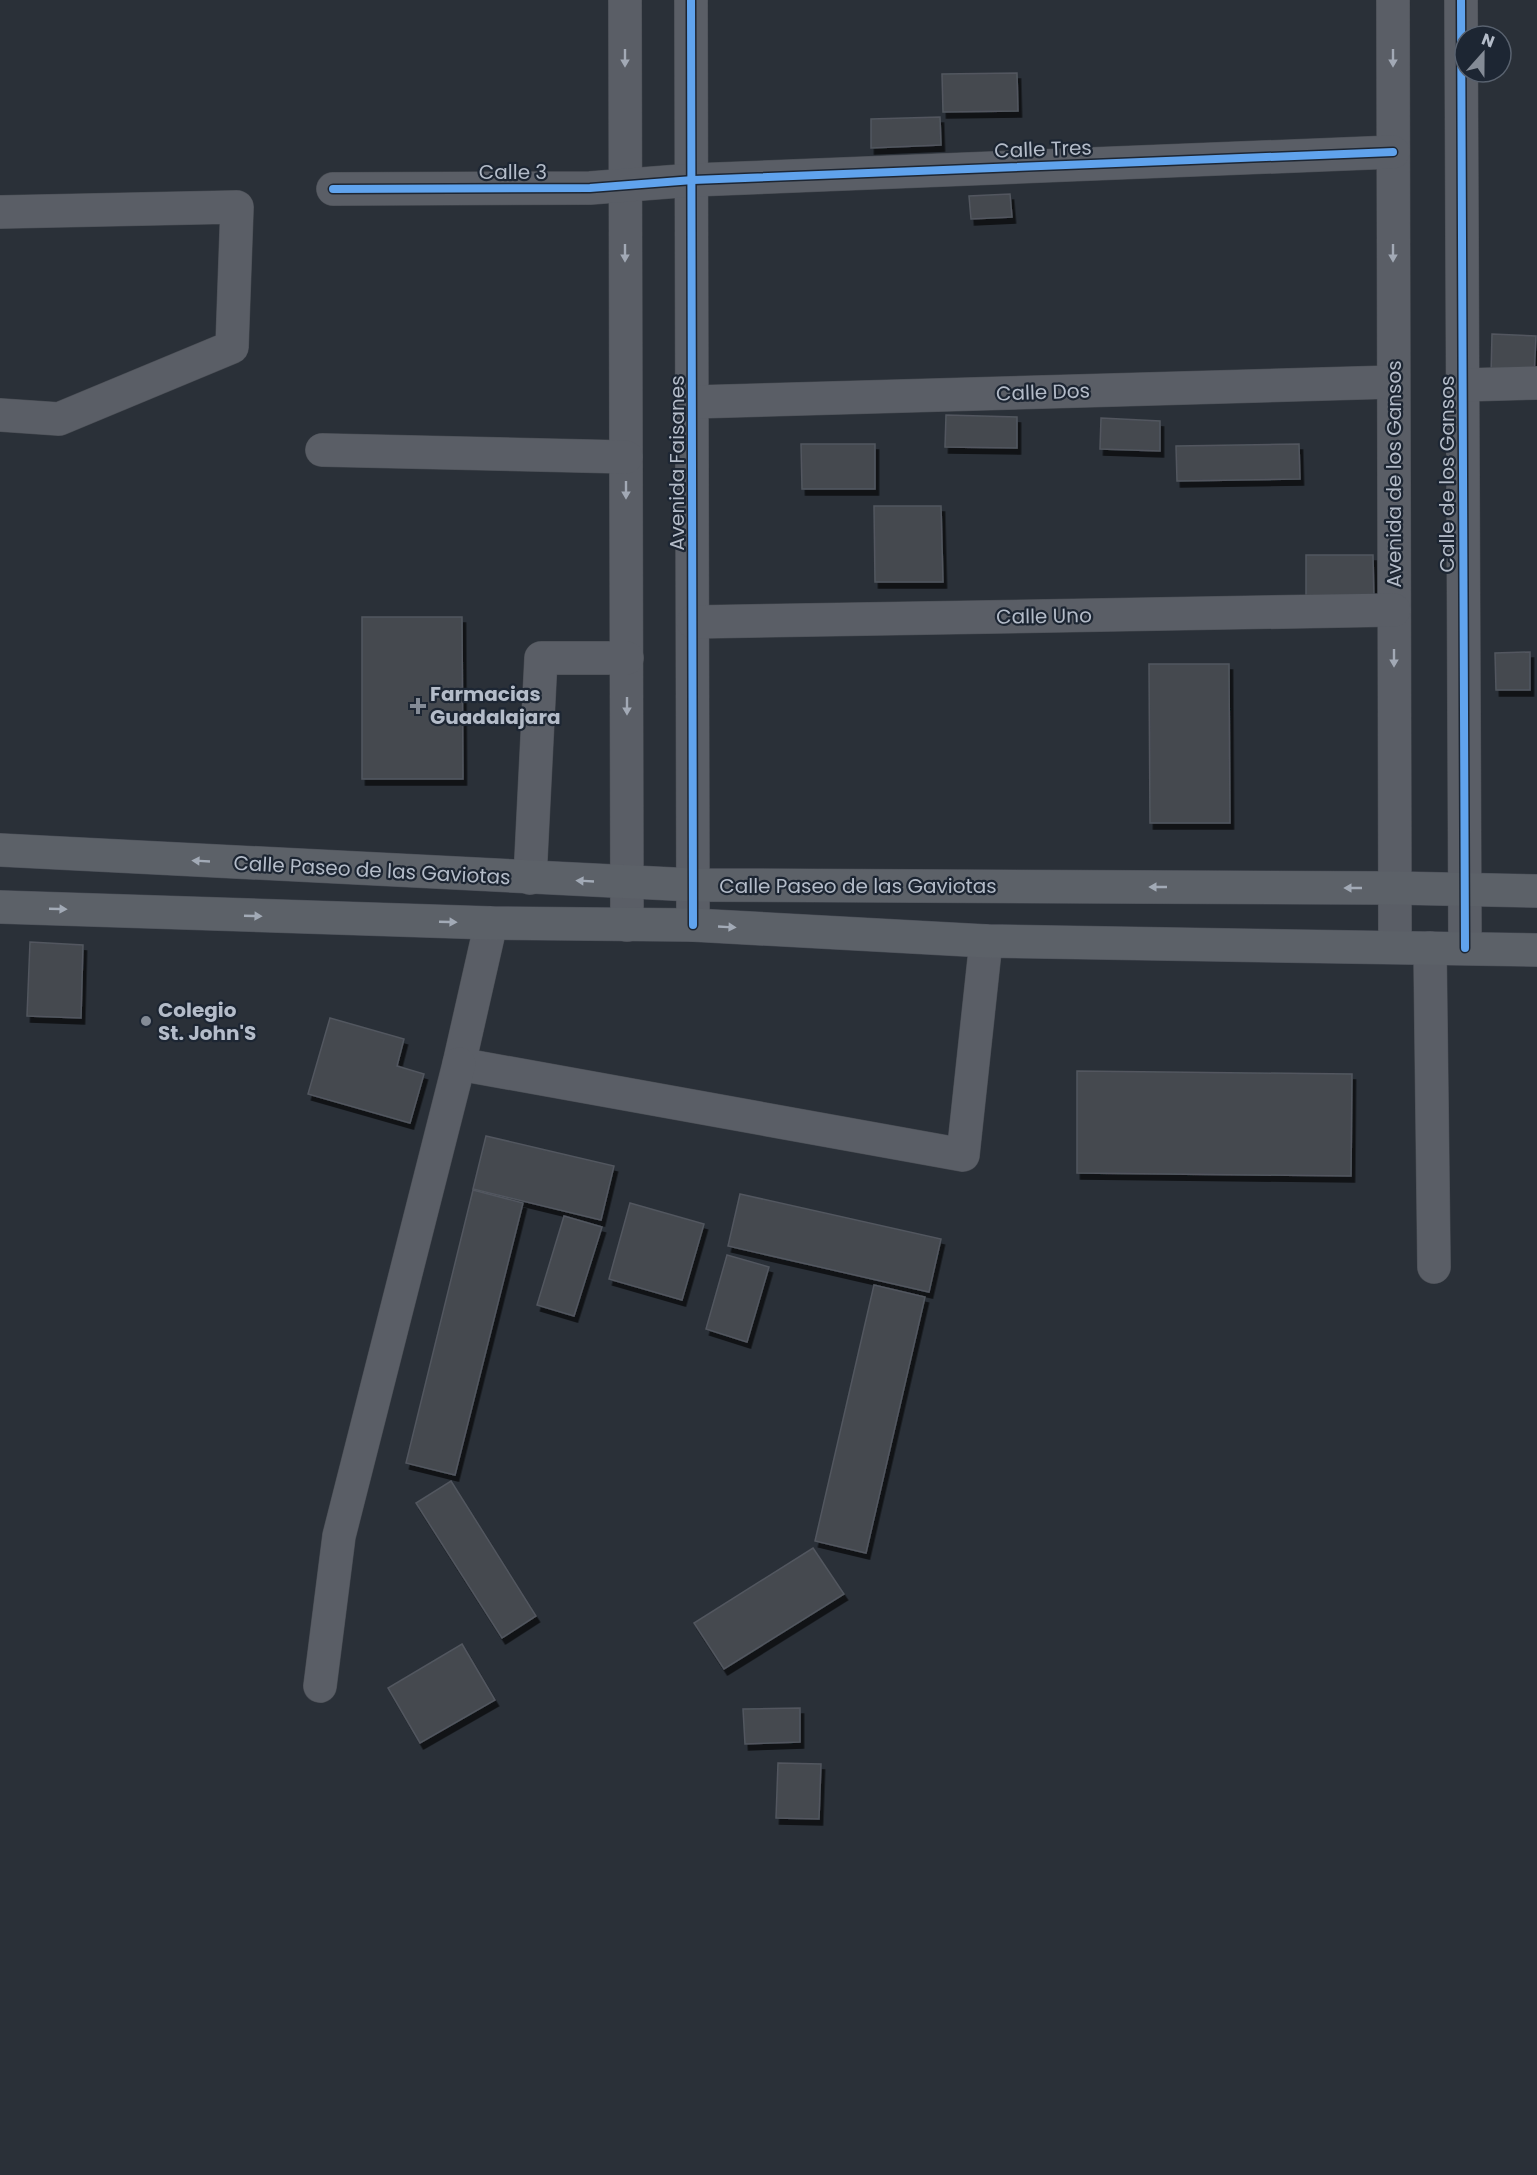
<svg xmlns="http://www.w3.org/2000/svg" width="1537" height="2175" font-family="Poppins,sans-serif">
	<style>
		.building { fill: #444950; stroke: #52575f; stroke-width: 1.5; filter: url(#shadow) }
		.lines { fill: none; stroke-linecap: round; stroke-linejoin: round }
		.minor-casing { stroke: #484c53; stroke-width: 34 }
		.major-casing { stroke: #484c55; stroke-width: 34 }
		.minor { stroke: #5a5e66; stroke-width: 33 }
		.major { stroke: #5c6168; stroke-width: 33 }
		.cycleway-casing { stroke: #1d2633; stroke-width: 11 }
		.cycleway { stroke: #60a3ed; stroke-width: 8 }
		.oneway { fill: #a2a9b5 }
		.oneway2 { fill: #a2aab6 }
		.poi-dot { fill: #848b96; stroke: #1d2633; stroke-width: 2 }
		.labels { text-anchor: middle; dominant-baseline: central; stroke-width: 4.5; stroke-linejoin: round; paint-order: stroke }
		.street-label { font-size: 20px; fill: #b4bcc9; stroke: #1d2633 }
		.poi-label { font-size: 20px; font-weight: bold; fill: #b4bcc9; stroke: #1d2633; text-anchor: start }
	</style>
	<defs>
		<filter id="shadow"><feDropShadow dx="3.5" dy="6" stdDeviation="0" flood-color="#0009"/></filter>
	</defs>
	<rect width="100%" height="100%" fill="#2a3038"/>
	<g class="building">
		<path d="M1017 73 1018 111 943 112 942 74Z"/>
		<path d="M940 117 941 145 871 148V119Z"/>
		<path d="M1010 194 1012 217 971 219 969 196Z"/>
		<path d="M1492 334 1536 336 1534 378 1491 376Z"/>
		<path d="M946 415 1017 417V448L945 447Z"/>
		<path d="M1101 418 1160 421V451L1100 449Z"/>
		<path d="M801 444H875V489H802Z"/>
		<path d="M1299 444 1300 479 1177 481 1176 446Z"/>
		<path d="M874 506H941L943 582H875Z"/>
		<path d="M1306 555H1373L1374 600 1306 601Z"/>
		<path d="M362 617H462L463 779H362Z"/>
		<path d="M1530 652V690H1496L1495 653Z"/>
		<path d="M1149 664H1229L1230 823H1150Z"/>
		<path d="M30 942 83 945 81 1018 27 1016Z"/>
		<path d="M330 1018 404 1039 397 1066 424 1074 410 1123 308 1094Z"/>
		<path d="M1077 1071 1352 1074 1351 1176 1077 1173Z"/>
		<path d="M486 1136 614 1166 601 1220 473 1189Z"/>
		<path d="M473 1190 523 1203 455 1475 406 1463Z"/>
		<path d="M740 1194 941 1239 929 1292 728 1246Z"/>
		<path d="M630 1203 704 1224 682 1300 609 1279Z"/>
		<path d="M564 1216 602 1227 574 1316 537 1305Z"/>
		<path d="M727 1255 769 1267 747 1342 706 1329Z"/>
		<path d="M874 1285 925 1297 866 1553 815 1541Z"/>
		<path d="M451 1481 536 1616 502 1638 416 1503Z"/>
		<path d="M813 1548 844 1594 724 1669 694 1623Z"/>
		<path d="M462 1644 495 1700 420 1743 388 1688Z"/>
		<path d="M800 1708V1742L745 1744 743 1709Z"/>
		<path d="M778 1763 821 1764 819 1819 776 1818Z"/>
	</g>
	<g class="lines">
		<defs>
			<g id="minor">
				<path d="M625 0 627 925"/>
				<path d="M691 0 693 925"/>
				<path d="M1393 0 1395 947"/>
				<path d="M1461 0 1465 948"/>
				<path d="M333 189 590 188 693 180 1393 152"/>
				<path d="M0 212 237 207 232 347 59 419 0 415"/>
				<path d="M1463 385 1537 383"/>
				<path d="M693 402 1393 382"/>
				<path d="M322 450 626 457"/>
				<path d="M693 622 1394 610"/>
				<path d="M530 878 541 658H627"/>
				<path d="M491 923 459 1064 963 1155 986 941"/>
				<path d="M1430 948 1434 1267"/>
				<path d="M320 1686 339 1536 459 1064"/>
			</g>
			<g id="major">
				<path d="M0 850 693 885 1395 888 1537 891"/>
				<path d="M0 907 491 923 693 925 986 941 1537 950"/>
			</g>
		</defs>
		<use href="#minor" class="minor-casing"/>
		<use href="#major" class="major-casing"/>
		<use href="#minor" class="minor"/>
		<use href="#major" class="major"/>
		<defs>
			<g id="cycleway">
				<path d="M691 0 693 925"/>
				<path d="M1461 0 1465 948"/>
				<path d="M333 189 590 188 693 180 1393 152"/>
			</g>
		</defs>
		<use href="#cycleway" class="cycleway-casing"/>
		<use href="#cycleway" class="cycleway"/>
	</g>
	<defs><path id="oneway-solid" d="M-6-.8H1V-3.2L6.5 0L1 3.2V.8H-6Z" transform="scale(1.5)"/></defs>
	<g class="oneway">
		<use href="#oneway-solid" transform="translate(625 58) rotate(90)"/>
		<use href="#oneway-solid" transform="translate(1393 58) rotate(90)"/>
		<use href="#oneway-solid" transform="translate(625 253) rotate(90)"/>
		<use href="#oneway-solid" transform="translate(1393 253) rotate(90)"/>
		<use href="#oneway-solid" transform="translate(626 490) rotate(90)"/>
		<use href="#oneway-solid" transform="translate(1394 658) rotate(90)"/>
		<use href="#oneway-solid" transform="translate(627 706) rotate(90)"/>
	</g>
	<g class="oneway2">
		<use href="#oneway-solid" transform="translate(201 861) rotate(-177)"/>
		<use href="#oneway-solid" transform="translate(585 881) rotate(-177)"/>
		<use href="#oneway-solid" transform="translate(1158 887) rotate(-180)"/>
		<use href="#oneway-solid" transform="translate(1353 888) rotate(-180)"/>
		<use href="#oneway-solid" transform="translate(58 909) rotate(2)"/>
		<use href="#oneway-solid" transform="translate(253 916) rotate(2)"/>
		<use href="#oneway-solid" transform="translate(448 922) rotate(2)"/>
		<use href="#oneway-solid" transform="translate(727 927) rotate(3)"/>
	</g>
	<g class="poi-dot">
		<path d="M415 697h6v6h6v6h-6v6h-6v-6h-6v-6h6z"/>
		<circle cx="146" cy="1021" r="6"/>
	</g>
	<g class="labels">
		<g class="street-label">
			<text transform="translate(1043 149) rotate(-2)">Calle Tres</text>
			<text x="513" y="172">Calle 3</text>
			<text transform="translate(1043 392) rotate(-2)">Calle Dos</text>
			<text transform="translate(677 463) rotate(-90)">Avenida Faisanes</text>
			<text transform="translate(1394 474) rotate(-90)">Avenida de los Gansos</text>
			<text transform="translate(1447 474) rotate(-90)">Calle de los Gansos</text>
			<text transform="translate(1044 616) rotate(-1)">Calle Uno</text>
			<text transform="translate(372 870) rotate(3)">Calle Paseo de las Gaviotas</text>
			<text x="858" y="886">Calle Paseo de las Gaviotas</text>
		</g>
		<g class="poi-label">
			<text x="430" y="694">Farmacias<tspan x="430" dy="23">Guadalajara</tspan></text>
			<text x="158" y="1010">Colegio<tspan x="158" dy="23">St. John'S</tspan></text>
		</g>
	</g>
	<g transform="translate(1483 54) rotate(21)"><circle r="28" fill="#1d2633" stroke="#59626f" stroke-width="1.5"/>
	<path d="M0-4.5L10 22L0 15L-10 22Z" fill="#848b96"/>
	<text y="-9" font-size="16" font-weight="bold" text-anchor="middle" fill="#b4bcc9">N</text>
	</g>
</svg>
